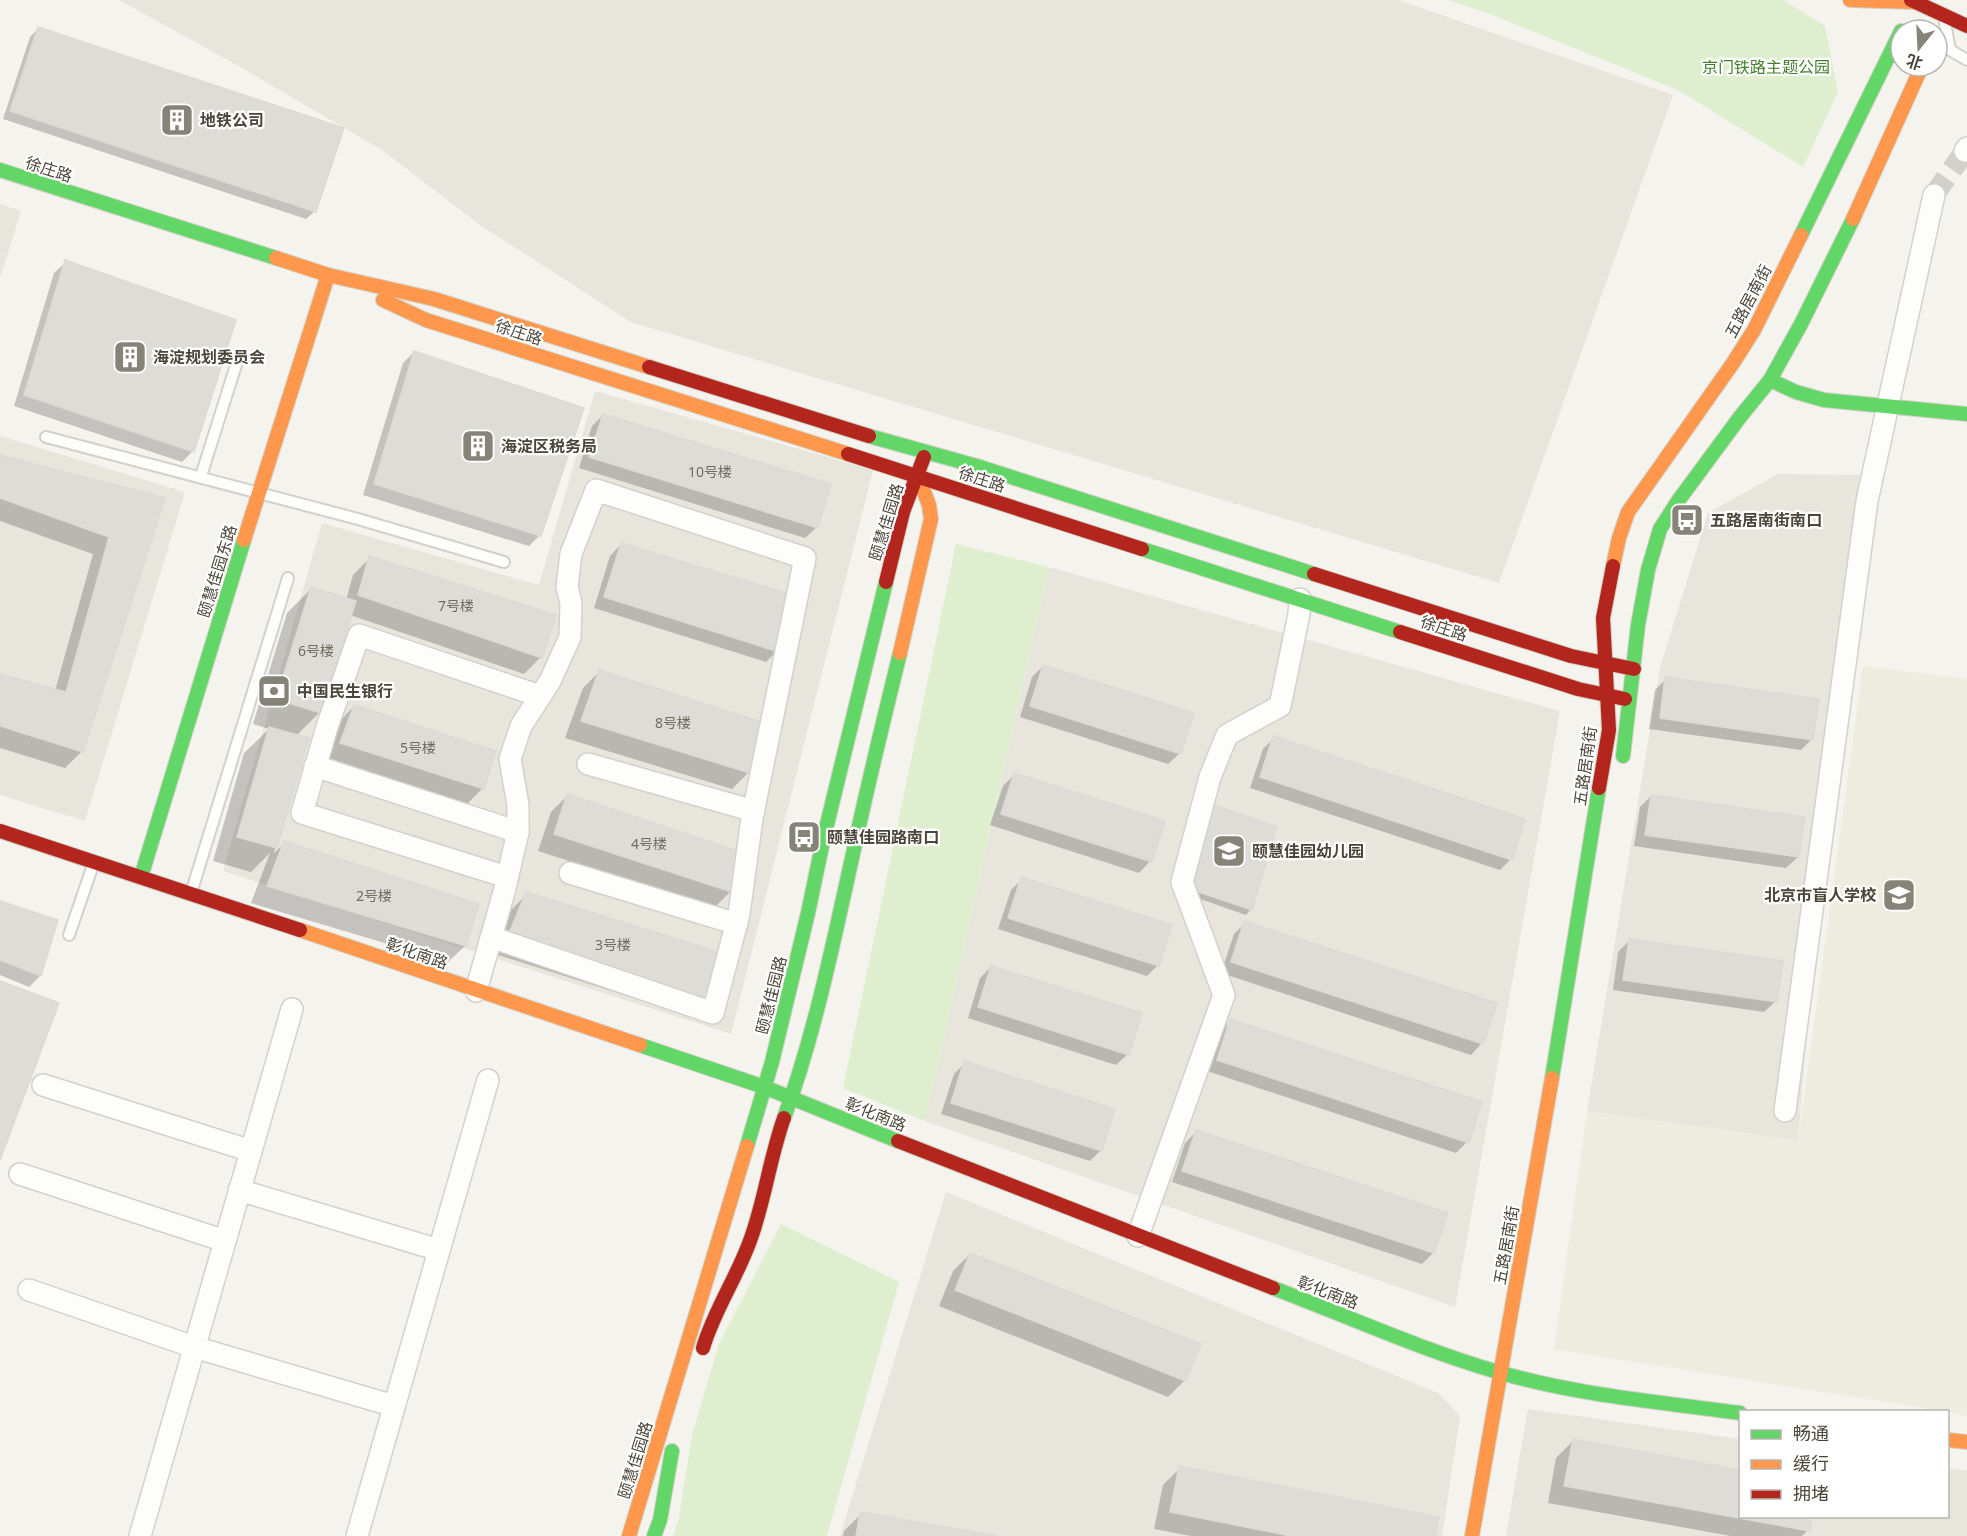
<svg xmlns="http://www.w3.org/2000/svg" width="1967" height="1536" font-family="'Noto Sans','Noto Sans SC',sans-serif">
	<style>
		.residential { fill: #e7e5dc }
		.education { fill: #eeecde }
		.green { fill: #deeecf }
		.shadow { fill: #0003 }
		.building { fill: #dedcd6; stroke: #dcdad4; stroke-width: 1.5 }
		.lines { fill: none; stroke-linecap: round; stroke-linejoin: round }
		.street-tunnel { stroke: #d2d0ca; stroke-width: 21; stroke-dasharray: 21 10; stroke-linecap: butt }
		.lane-casing { stroke: #d2d1cb; stroke-width: 14 }
		.street-casing { stroke: #d2d1cb; stroke-width: 24 }
		.fast-casing { stroke: #d3d1c5; stroke-width: 16 }
		.slow-casing { stroke: #d3d1c5; stroke-width: 16 }
		.jam-casing { stroke: #d3d1c5; stroke-width: 16 }
		.lane { stroke: #fdfdfc; stroke-width: 10 }
		.street { stroke: #fdfdfc; stroke-width: 21 }
		.fast { stroke: #63d668; stroke-width: 14 }
		.slow { stroke: #ff974d; stroke-width: 14 }
		.jam { stroke: #b3261e; stroke-width: 14 }
		.labels { text-anchor: middle; dominant-baseline: central; stroke-width: 4.5; stroke-linejoin: round; paint-order: stroke }
		.number-label { font-size: 14px; fill: #706c61 }
		.park-label { font-size: 16px; fill: #417e2a; stroke: #fff }
		.poi-label { font-size: 16px; font-weight: bold; fill: #4b4639; stroke: #fff; text-anchor: start }
		.street-label { font-size: 16px; fill: #4b4639; stroke: #fff }
	</style>
	<rect width="100%" height="100%" fill="#f4f3ee"/>
	<g class="residential">
		<path d="M119 0H1398L1673 95 1499 583 631 322 480 225 382 150 235 64Z"/>
		<path d="M0 204 21 211 0 278Z"/>
		<path d="M595 391 873 470 731 1034 223 871 322 523 539 585Z"/>
		<path d="M0 436 185 492 85 821 0 795Z"/>
		<path d="M1778 474 1860 475 1835 693 1798 1141 1587 1111 1661 664 1708 513Z"/>
		<path d="M1049 567 1560 711 1455 1307 925 1121Z"/>
		<path d="M946 1192 1438 1393 1460 1416 1442 1536H840Z"/>
		<path d="M1528 1409 1740 1439V1516H1948V1468L1967 1471V1536H1506Z"/>
	</g>
	<path class="education" d="M1863 666 1967 679V1416L1948 1412 1554 1349 1587 1111 1798 1140Z"/>
	<g class="green">
		<path d="M1448 0H1783L1825 26 1838 92 1803 167 1678 90 1490 14Z"/>
		<path d="M956 544 1049 567 925 1121 843 1088Z"/>
		<path d="M781 1224 899 1282 827 1536H673L679 1518 692 1435 719 1344Z"/>
	</g>
	<g class="shadow">
		<path d="M38 29 315 211 306 219 3 119 30 37Z"/>
		<path d="M66 262 193 451 182 462 14 406 54 273Z"/>
		<path d="M414 352 540 535 529 546 363 495 403 363Z"/>
		<path d="M603 415 817 527 805 538 579 468 592 426Z"/>
		<path d="M0 457 163 499 82 751 65 768 0 748V675L55 691 93 554 0 521Z"/>
		<path d="M621 544 777 651 766 662 594 608 610 556Z"/>
		<path d="M370 558 541 657 524 674 350 615 320 712 296 736 307 739 274 853 285 843 465 946 448 962 251 903 270 853 251 872 213 861 244 753 269 729 253 724 287 613 311 589 346 600 353 575Z"/>
		<path d="M1043 666 1180 753 1168 764 1020 717 1032 677Z"/>
		<path d="M599 672 749 772 732 789 565 738 583 688Z"/>
		<path d="M1666 679 1812 739 1801 750 1649 729 1655 690Z"/>
		<path d="M354 706 483 788 466 805 325 760 338 723Z"/>
		<path d="M1274 738 1511 859 1500 870 1250 788 1263 749Z"/>
		<path d="M1014 775 1150 861 1139 873 990 825 1003 786Z"/>
		<path d="M568 795 731 891 714 908 538 851 551 812Z"/>
		<path d="M1651 796 1798 857 1786 868 1634 846 1640 807Z"/>
		<path d="M1215 807 1251 909 1246 915 1186 894 1209 812Z"/>
		<path d="M1022 879 1158 965 1147 976 998 929 1011 890Z"/>
		<path d="M527 894 707 999 690 1016 492 953 510 911Z"/>
		<path d="M0 903 56 921 40 976 29 987 0 975Z"/>
		<path d="M1245 923 1482 1043 1471 1055 1221 973 1234 934Z"/>
		<path d="M1629 941 1776 1001 1764 1012 1613 990 1618 952Z"/>
		<path d="M991 967 1128 1054 1116 1065 968 1018 980 978Z"/>
		<path d="M1231 1021 1467 1142 1456 1153 1207 1071 1219 1032Z"/>
		<path d="M965 1063 1101 1150 1090 1161 941 1114 954 1074Z"/>
		<path d="M1196 1132 1433 1253 1422 1264 1172 1182 1185 1143Z"/>
		<path d="M970 1254 1185 1380 1168 1397 939 1306 953 1271Z"/>
		<path d="M1573 1441 1740 1471V1516L1808 1530 1802 1536H1731L1548 1503 1556 1458Z"/>
		<path d="M1180 1468 1433 1536H1191L1154 1529 1163 1485Z"/>
		<path d="M861 1514 989 1536H843L844 1531Z"/>
	</g>
	<g class="building">
		<path d="M38 27 344 128 316 212 10 111Z"/>
		<path d="M65 260 236 320 194 452 24 395Z"/>
		<path d="M414 351 584 408 541 536 374 484Z"/>
		<path d="M603 414 831 484 818 528 589 457Z"/>
		<path d="M0 455 165 498 83 752 0 726V674L66 692 109 537 0 498Z"/>
		<path d="M621 543 793 595 779 652 604 597Z"/>
		<path d="M369 556 556 615 542 658 358 595Z"/>
		<path d="M311 587 356 601 321 713 276 699Z"/>
		<path d="M1043 665 1194 713 1181 754 1030 706Z"/>
		<path d="M599 670 765 723 750 773 581 721Z"/>
		<path d="M1665 677 1819 699 1813 740 1660 718Z"/>
		<path d="M354 705 496 751 484 789 340 743Z"/>
		<path d="M269 727 309 738 277 848 237 837Z"/>
		<path d="M1273 736 1525 819 1512 860 1260 777Z"/>
		<path d="M1014 773 1165 821 1152 862 1001 814Z"/>
		<path d="M567 794 743 853 732 892 554 834Z"/>
		<path d="M1651 795 1805 817 1799 857 1645 835Z"/>
		<path d="M1214 805 1277 827 1252 910 1190 889Z"/>
		<path d="M284 841 479 904 466 946 267 886Z"/>
		<path d="M1021 877 1172 925 1159 966 1008 918Z"/>
		<path d="M526 892 719 952 709 1000 508 936Z"/>
		<path d="M0 901 58 920 41 976 0 960Z"/>
		<path d="M1244 921 1497 1003 1483 1044 1231 962Z"/>
		<path d="M1629 939 1783 961 1777 1002 1623 980Z"/>
		<path d="M991 966 1142 1013 1129 1055 978 1007Z"/>
		<path d="M0 981 59 1003 0 1160Z"/>
		<path d="M1230 1019 1482 1102 1469 1143 1217 1060Z"/>
		<path d="M964 1061 1115 1109 1102 1151 951 1103Z"/>
		<path d="M1196 1130 1448 1213 1434 1253 1182 1171Z"/>
		<path d="M970 1253 1201 1344 1186 1381 955 1290Z"/>
		<path d="M1573 1439 1740 1470V1516H1812L1810 1531 1564 1486Z"/>
		<path d="M1179 1466 1439 1517 1435 1536H1291L1170 1512Z"/>
		<path d="M860 1512 998 1536H856Z"/>
	</g>
	<g class="lines">
		<path class="street-tunnel" d="M1934 195 1965 151"/>
		<defs>
			<g id="lane">
				<path d="M1945 23 1950 50 1967 60"/>
				<path d="M46 437 358 519 504 562"/>
				<path d="M201 476 236 365"/>
				<path d="M192 890 288 578"/>
				<path d="M69 935 94 862"/>
			</g>
			<g id="street">
				<path d="M1965 151 1967 148"/>
				<path d="M588 764 754 811"/>
				<path d="M315 766 518 832"/>
				<path d="M570 873 737 924"/>
				<path d="M507 877 302 813 327 727 359 635 540 696"/>
				<path d="M476 991 504 892 518 832V805L510 759 521 726 550 681 570 637 571 603 567 587 571 554 596 490 805 558 752 818 739 914 713 1013 491 937"/>
				<path d="M43 1085 251 1151"/>
				<path d="M1785 1111 1867 501 1934 195"/>
				<path d="M20 1174 225 1241"/>
				<path d="M239 1190 439 1250"/>
				<path d="M1138 1236 1224 995 1182 882 1210 777 1227 735 1280 706 1299 614 1300 599"/>
				<path d="M29 1290 194 1347 394 1406"/>
				<path d="M140 1536 292 1009"/>
				<path d="M357 1536 488 1080"/>
			</g>
			<g id="fast">
				<path d="M0 170 276 258"/>
				<path d="M1801 235 1901 31"/>
				<path d="M1770 380 1796 392 1824 400 1967 414"/>
				<path d="M869 436 980 467 1314 574"/>
				<path d="M1142 549 1400 632"/>
				<path d="M1623 756 1638 625 1648 570 1660 529 1678 501 1740 417 1770 380 1801 324 1853 219"/>
				<path d="M141 877 244 540"/>
				<path d="M640 1045 764 1087 898 1141"/>
				<path d="M1552 1078 1599 788"/>
				<path d="M784 1118C816 1030 834 939 854 849 868 783 884 718 900 653"/>
				<path d="M747 1146 772 1062 808 913 823 841 886 582"/>
				<path d="M1273 1288C1347 1316 1422 1350 1498 1372 1576 1395 1659 1402 1740 1413"/>
				<path d="M654 1536 660 1520 672 1451"/>
			</g>
			<g id="slow">
				<path d="M1850 0 1915 2"/>
				<path d="M1853 219 1922 66"/>
				<path d="M276 258 328 275 434 299 649 367"/>
				<path d="M383 300 426 320 848 454"/>
				<path d="M244 540 328 275"/>
				<path d="M1613 566 1619 538 1628 512 1733 363 1754 330 1801 235"/>
				<path d="M900 653 931 519 929 505 918 476"/>
				<path d="M300 930 640 1045"/>
				<path d="M1948 1440 1967 1442"/>
				<path d="M629 1536 747 1146"/>
				<path d="M1472 1536 1552 1078"/>
			</g>
			<g id="jam">
				<path d="M1911 0 1967 26"/>
				<path d="M649 367 869 436"/>
				<path d="M848 454 1142 549"/>
				<path d="M1314 574 1571 656 1634 669"/>
				<path d="M886 582 903 512 924 457"/>
				<path d="M1400 632 1578 689 1625 699"/>
				<path d="M1599 788 1609 730 1603 618 1613 566"/>
				<path d="M0 831 300 930"/>
				<path d="M898 1141 1273 1288"/>
				<path d="M703 1348C714 1310 738 1276 751 1238 765 1199 770 1157 784 1118"/>
			</g>
		</defs>
		<use href="#lane" class="lane-casing"/>
		<use href="#street" class="street-casing"/>
		<use href="#fast" class="fast-casing"/>
		<use href="#slow" class="slow-casing"/>
		<use href="#jam" class="jam-casing"/>
		<use href="#lane" class="lane"/>
		<use href="#street" class="street"/>
		<use href="#fast" class="fast"/>
		<use href="#slow" class="slow"/>
		<use href="#jam" class="jam"/>
	</g>
	<defs>
		<symbol id="building-square" viewBox="-11 -11 22 22"><rect x="-9" y="-9" width="18" height="18" rx="4" fill="#868378" stroke="#fff"/><path d="M-4-6H4V6H1V3H-1V6H-4ZM-2.5-4.3h1.7v1.8h-1.7ZM.8-4.3h1.7v1.8H.8ZM-2.5-1h1.7V.8h-1.7ZM.8-1h1.7V.8H.8Z" fill="#fff"/></symbol>
		<symbol id="bus-square" viewBox="-11 -11 22 22"><rect x="-9" y="-9" width="18" height="18" rx="4" fill="#868378" stroke="#fff"/><path d="M-5-6H5V4H4V6H2V4H-2V6H-4V4H-5ZM-3.5-4V0h7V-4ZM-3.5 1.2v1.5H-2V1.2ZM2 1.2v1.5H3.5V1.2Z" fill="#fff"/></symbol>
		<symbol id="bank-square" viewBox="-11 -11 22 22"><rect x="-9" y="-9" width="18" height="18" rx="4" fill="#868378" stroke="#fff"/><path d="M-6-4H6V4H-6ZM0-2.3a2.3 2.3 0 1 0 0 4.6a2.3 2.3 0 1 0 0-4.6Z" fill="#fff"/></symbol>
		<symbol id="school-square" viewBox="-11 -11 22 22"><rect x="-9" y="-9" width="18" height="18" rx="4" fill="#868378" stroke="#fff"/><path d="M0-5L7-2L0 1L-7-2ZM-4 1L0 2.5L4 1V4Q0 6-4 4Z" fill="#fff"/></symbol>
	</defs>
	<g fill-rule="evenodd">
		<use href="#building-square" x="158" y="101" width="38" height="38"/>
		<use href="#building-square" x="111" y="338" width="38" height="38"/>
		<use href="#building-square" x="459" y="427" width="38" height="38"/>
		<use href="#bus-square" x="1668" y="501" width="38" height="38"/>
		<use href="#bank-square" x="255" y="672" width="38" height="38"/>
		<use href="#bus-square" x="785" y="818" width="38" height="38"/>
		<use href="#school-square" x="1210" y="832" width="38" height="38"/>
		<use href="#school-square" x="1880" y="876" width="38" height="38"/>
	</g>
	<g class="labels">
		<g class="number-label">
			<text x="710" y="471">10号楼</text>
			<text x="456" y="605">7号楼</text>
			<text x="316" y="650">6号楼</text>
			<text x="673" y="722">8号楼</text>
			<text x="418" y="747">5号楼</text>
			<text x="649" y="843">4号楼</text>
			<text x="374" y="895">2号楼</text>
			<text x="613" y="944">3号楼</text>
		</g>
		<g class="park-label">
			<text x="1766" y="67">京门铁路主题公园</text>
		</g>
		<g class="poi-label">
			<text x="200" y="120">地铁公司</text>
			<text x="153" y="357">海淀规划委员会</text>
			<text x="501" y="446">海淀区税务局</text>
			<text x="1710" y="520">五路居南街南口</text>
			<text x="297" y="691">中国民生银行</text>
			<text x="827" y="837">颐慧佳园路南口</text>
			<text x="1252" y="851">颐慧佳园幼儿园</text>
			<text x="1876" y="895" text-anchor="end">北京市盲人学校</text>
		</g>
		<g class="street-label">
			<text transform="translate(49 169) rotate(18)">徐庄路</text>
			<text transform="translate(1748 301) rotate(-62)">五路居南街</text>
			<text transform="translate(519 332) rotate(18)">徐庄路</text>
			<text transform="translate(982 479) rotate(18)">徐庄路</text>
			<text transform="translate(886 522) rotate(-73)">颐慧佳园路</text>
			<text transform="translate(217 571) rotate(-73)">颐慧佳园东路</text>
			<text transform="translate(1444 628) rotate(18)">徐庄路</text>
			<text transform="translate(1585 766) rotate(-82)">五路居南街</text>
			<text transform="translate(417 953) rotate(19)">彰化南路</text>
			<text transform="translate(771 995) rotate(-76)">颐慧佳园路</text>
			<text transform="translate(876 1114) rotate(22)">彰化南路</text>
			<text transform="translate(1506 1245) rotate(-80)">五路居南街</text>
			<text transform="translate(1328 1292) rotate(21)">彰化南路</text>
			<text transform="translate(635 1460) rotate(-73)">颐慧佳园路</text>
		</g>
	</g>
	<rect x="1739" y="1410" width="210" height="108" fill="#ffffff" stroke="#b7b5b0" stroke-width="1.5"/>
	<rect x="1751" y="1430" width="30" height="9" fill="#63d668" stroke="#b7b5b0" stroke-width="1.5"/>
	<text x="1793" y="1440" font-size="18" fill="#4b4639">畅通</text>
	<rect x="1751" y="1460" width="30" height="9" fill="#ff974d" stroke="#b7b5b0" stroke-width="1.5"/>
	<text x="1793" y="1470" font-size="18" fill="#4b4639">缓行</text>
	<rect x="1751" y="1490" width="30" height="9" fill="#b3261e" stroke="#b7b5b0" stroke-width="1.5"/>
	<text x="1793" y="1500" font-size="18" fill="#4b4639">拥堵</text>
	<g transform="translate(1919 48) rotate(198)"><circle r="28" fill="#ffffff" stroke="#b7b5b0" stroke-width="1.5"/>
	<path d="M0-4.5L10 22L0 15L-10 22Z" fill="#868378"/>
	<text y="-9" font-size="16" font-weight="bold" text-anchor="middle" fill="#4b4639">北</text>
	</g>
</svg>
